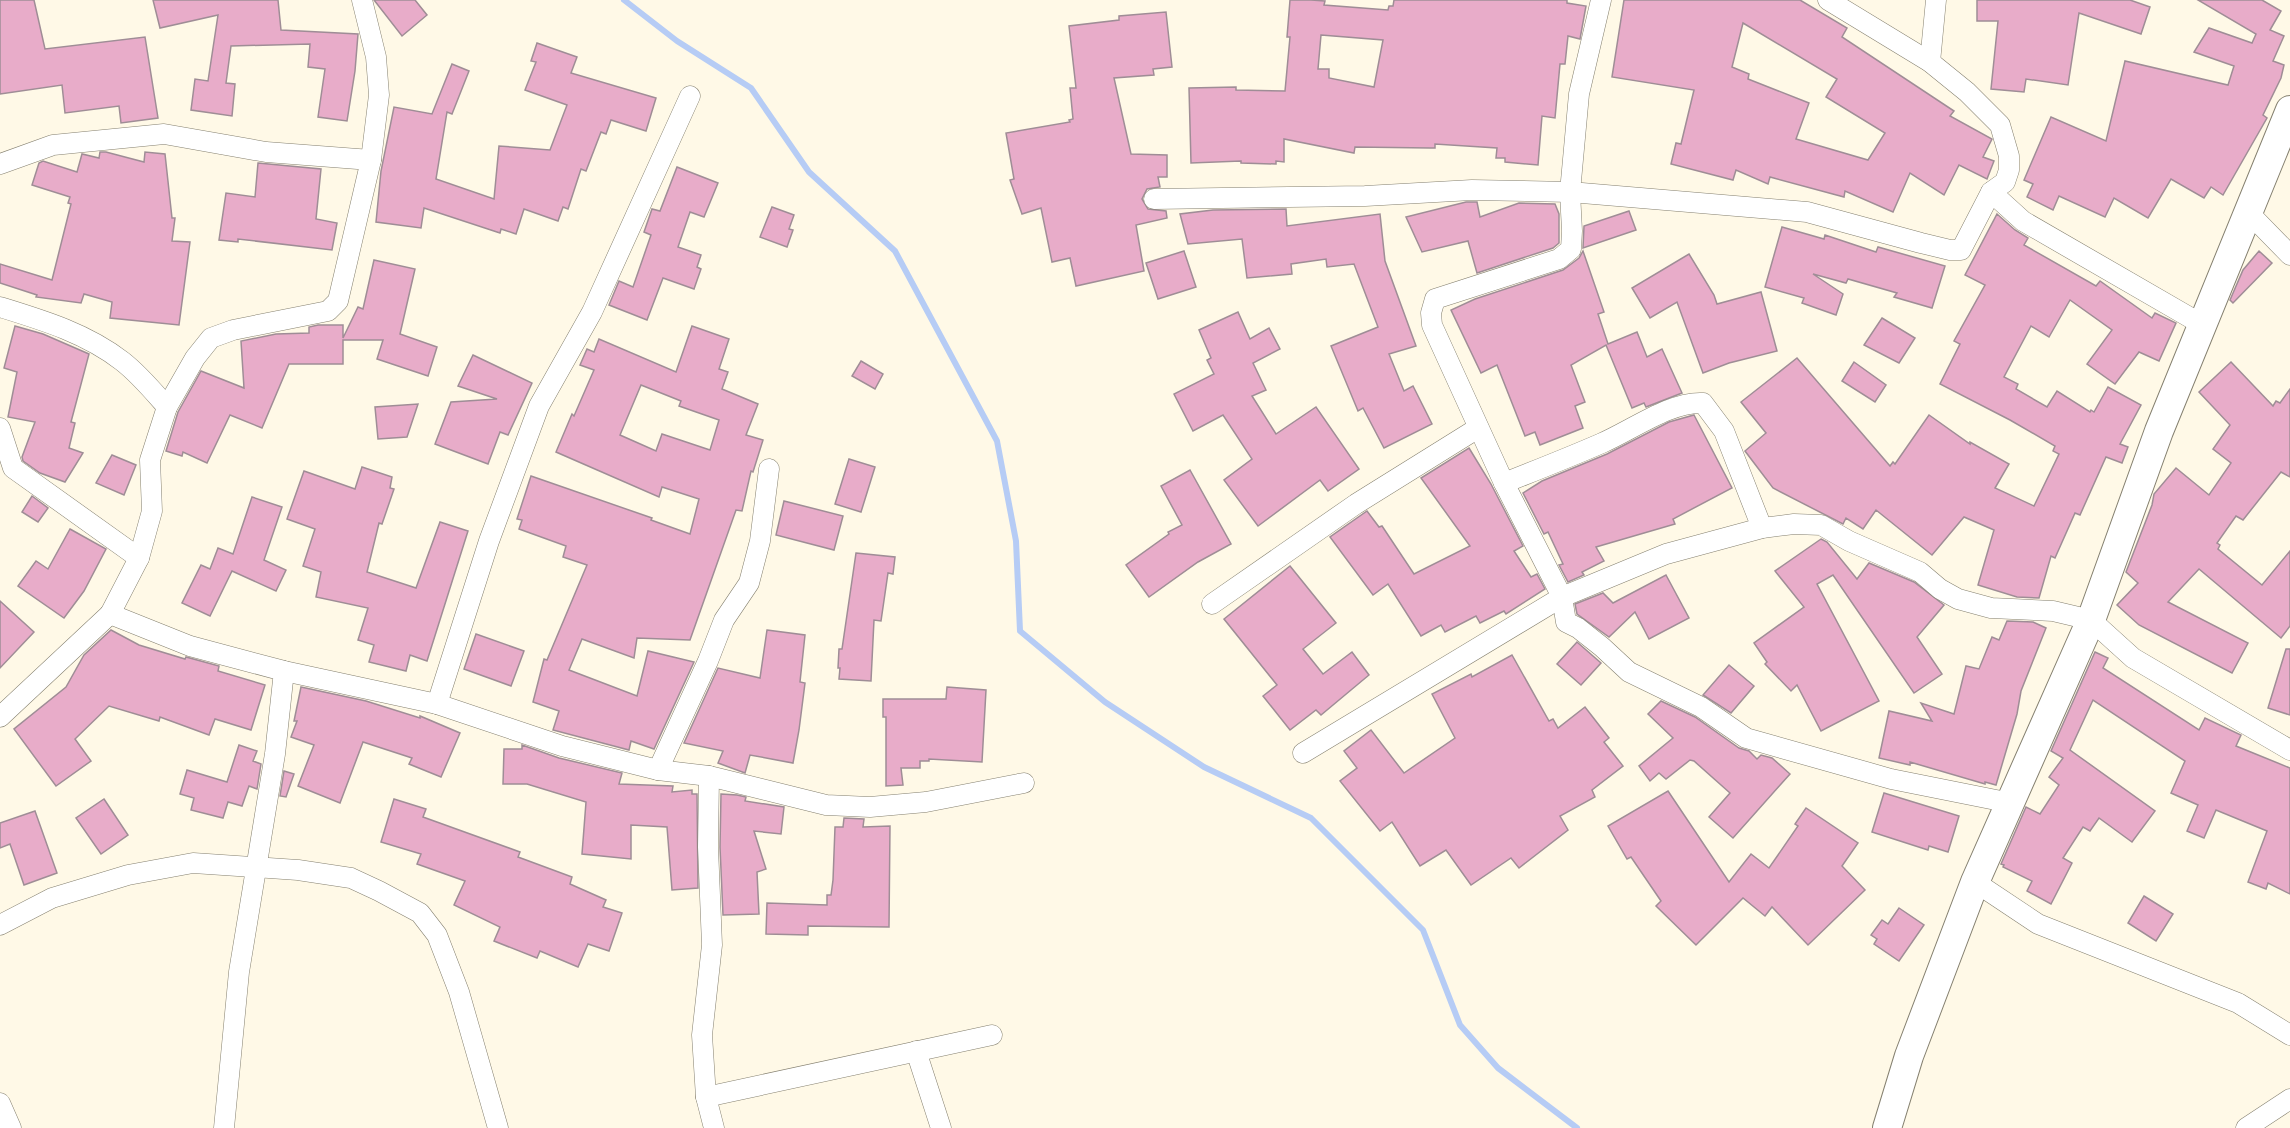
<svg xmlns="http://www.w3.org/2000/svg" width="2290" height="1128" font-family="Georgia,serif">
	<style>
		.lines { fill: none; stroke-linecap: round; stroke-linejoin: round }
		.stream { stroke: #b6ccf5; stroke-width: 6 }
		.building { fill: #e8acc9; stroke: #9f8d96; stroke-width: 1.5; fill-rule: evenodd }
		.street-casing { stroke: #858070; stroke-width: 21 }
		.secondary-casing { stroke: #858070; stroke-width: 30 }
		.street { stroke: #fff; stroke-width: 20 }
		.secondary { stroke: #fff; stroke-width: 28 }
	</style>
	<rect width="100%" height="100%" fill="#fff9e7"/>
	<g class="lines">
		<path class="stream" d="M624 0 677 41 751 88 809 172 895 251 997 441 1016 541 1020 631 1105 702 1204 767 1311 818 1423 930 1460 1025 1498 1068 1577 1128"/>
	</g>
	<g class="building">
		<path d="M0 0H34L45 49 145 37 158 118 121 123 119 106 65 113 62 85 0 94Z"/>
		<path d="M153 0H278L281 30 358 34 355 71 347 121 318 117 325 69 308 67 310 44 231 46 226 83 235 84 232 116 191 110 195 79 208 81 218 15 160 28Z"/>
		<path d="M374 0H415L427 15 402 36Z"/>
		<path d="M1290 0H1311L1325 1 1324 5 1388 10 1389 6H1393L1394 0H1567V3L1586 6 1580 39 1568 36 1565 64H1560L1555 118 1542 116 1538 165 1505 162V158H1496L1497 148 1435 144V148H1430L1355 147 1354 153 1284 139V162L1276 161V164L1241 163V161L1191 163 1189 88 1236 87V90L1285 91 1290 37H1287ZM1321 35 1383 40 1374 87 1329 78V69H1318Z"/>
		<path d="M1624 0H1800L1847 28 1842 37 1954 111 1950 116 1992 139 1983 157 1994 161 1987 179 1959 165 1944 195 1910 173 1893 212 1845 191 1844 197 1770 177 1768 184 1736 170 1733 180 1671 164 1676 143 1681 144 1694 90 1612 77ZM1743 23 1837 79 1826 97 1885 133 1868 160 1796 139 1809 103 1748 79 1749 74 1732 67Z"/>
		<path d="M1977 0H2130L2150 7 2141 34 2079 13 2068 85 2026 79 2024 92 1991 89 1998 21H1977Z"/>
		<path d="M2198 0H2262L2281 11 2270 30 2284 36 2273 61 2284 65 2281 78 2263 115 2267 118 2223 195 2211 187 2204 198 2171 179 2148 218 2114 198 2105 217 2059 196 2053 210 2027 197 2033 184 2024 180 2051 117 2106 141 2125 61 2228 85 2234 66 2194 52 2209 28 2252 43 2256 34Z"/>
		<path d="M1166 12 1172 67 1153 69 1154 75 1114 78 1131 154 1167 155V177H1158L1160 187 1147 189 1142 199 1148 209 1166 211 1167 218 1136 225 1144 271 1076 286 1070 258 1052 262 1041 208 1022 214 1010 180 1014 179 1006 133 1070 122 1069 120 1073 119 1070 88H1076L1069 26 1119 20V16Z"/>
		<path d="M537 43 577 57 571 73 656 98 646 131 611 120 606 134 601 132 586 171 581 169 568 209 563 207 558 221 524 209 516 234 501 229 500 233 424 208 421 228 376 222 381 171 394 107 432 114 452 64 469 71 452 114 447 112 436 179 494 199 499 146 550 150 567 105 525 90 536 62 531 61Z"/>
		<path d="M100 152H106L144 162 145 152 165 154 172 218H175L172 241 190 242 179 325 110 318 112 302 84 294 81 303 36 297 37 295 0 283V264L52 280 71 204 68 203 70 197 32 185 39 163 43 161 77 172 82 154 99 158Z"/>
		<path d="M258 163 321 169 316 219 337 223 332 250 238 239V242L219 240 226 193 255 197Z"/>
		<path d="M677 167 718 183 704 217 690 212 678 247 701 255 697 267 701 269 694 289 663 278 647 320 609 305 619 281 633 287 651 235 644 232 652 209 660 211Z"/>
		<path d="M1466 202H1477L1480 217 1519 203 1555 204 1559 214V243L1553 248 1477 273 1468 241 1422 252 1406 217Z"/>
		<path d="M772 207 794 215 789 229 793 230 787 247 760 237Z"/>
		<path d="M1286 209 1287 226 1380 214 1385 261 1416 346 1389 354 1404 391 1413 386 1432 424 1384 448 1363 408 1358 411 1331 346 1378 327 1354 264 1327 267 1326 259 1291 264 1292 274 1247 278 1242 239 1188 244 1180 214 1213 210Z"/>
		<path d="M1629 211 1636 230 1583 248 1584 226Z"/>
		<path d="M1997 214 2015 230 2028 238 2024 245 2096 286 2100 281 2152 318 2155 313 2176 323 2159 361 2139 352 2115 384 2087 364 2112 330 2070 300 2049 337 2031 326 2004 377 2018 384 2016 389 2047 407 2057 391 2090 412 2091 410 2094 412 2108 387 2141 405 2120 444 2128 447 2122 463 2106 457 2080 515 2075 513 2055 558 2051 556 2039 598 2017 597 1978 585 1994 530 1964 517 1932 555 1876 510 1863 529 1846 518 1843 524 1773 488 1745 451 1766 433 1741 402 1797 358 1890 466 1893 462 1895 464 1929 415 1970 444V442L2009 464 1995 488 2034 506 2059 454 2053 451 2055 446 2010 420 1940 384 1960 344 1954 341 1985 285 1965 275Z"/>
		<path d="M1782 227 1824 239 1825 235 1876 252 1878 247 1945 266 1932 308 1894 297 1897 293 1848 279 1846 283 1813 274 1843 294 1836 315 1802 303 1804 298 1765 287Z"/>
		<path d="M1184 251 1196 287 1158 299 1146 263Z"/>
		<path d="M1583 251 1604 312 1598 314 1608 344 1637 332 1647 357 1662 349 1682 393 1646 407 1644 403 1632 408 1606 345 1571 365 1585 402 1575 406 1583 428 1540 445 1535 432 1525 436 1497 365 1481 373 1451 310 1475 299 1563 270 1579 258Z"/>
		<path d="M2259 251 2272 263 2233 303 2230 300 2243 270Z"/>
		<path d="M1689 254 1714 295 1717 304 1761 292 1777 351 1729 363 1703 373 1677 302 1650 318 1632 288Z"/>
		<path d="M374 260 415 269 400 334 437 347 428 376 377 359 383 340H343V364H289L262 428 230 415 207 463 183 452 182 456 166 451 178 412 201 371 244 388 241 341 276 334 309 333V327L318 325H343V338L358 307 363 309Z"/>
		<path d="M1238 312 1250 339 1269 328 1280 349 1253 363 1266 390 1252 396 1276 434 1316 407 1359 469 1328 491 1320 480 1258 526 1224 480 1252 459 1223 415 1193 431 1174 394 1214 374 1207 360 1211 358 1199 330Z"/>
		<path d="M1882 318 1915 338 1899 363 1864 345Z"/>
		<path d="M15 326 43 334 89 354 71 422 75 423 69 448 83 453 65 482 40 473 23 461 22 457 35 422 8 417 17 372 4 368Z"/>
		<path d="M692 326 729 339 719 369 728 372 722 389 758 404 746 435 763 440 753 472 751 471 742 511 736 510 690 640 637 638 634 658 582 639 569 670 637 696 648 651 694 662 654 749 631 741 629 750 553 730 559 711 533 702 544 659 547 660 587 565 563 557 566 546 519 529 522 520 517 519 531 476 652 518 651 520 690 534 699 499 662 487 659 497 556 452 572 414 574 416 594 370 580 365 587 349 594 352 599 339 676 372ZM641 385 681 401 679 406 719 420 710 450 662 434 656 451 620 435Z"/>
		<path d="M473 355 532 383 508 435 500 432 488 464 435 444 451 402 497 399 458 386Z"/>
		<path d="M861 361 883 374 875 389 852 376Z"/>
		<path d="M1854 362 1886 385 1875 402 1842 381Z"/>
		<path d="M2231 362 2273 406 2276 401 2280 403 2290 389V477L2281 472 2243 520 2236 516 2217 543 2220 545 2218 549 2262 585 2290 551V626L2281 638 2199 569 2168 602 2248 643 2232 673 2139 625 2117 605 2138 583 2126 572 2152 505 2154 494 2176 468 2209 495 2231 463 2213 449 2230 425 2199 392Z"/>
		<path d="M418 404 407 437 378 439 375 407Z"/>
		<path d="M1694 415 1732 488 1673 519 1675 524 1596 547 1604 561 1582 572 1584 575 1568 582 1559 565 1563 564 1548 532 1544 534 1523 493 1542 481 1607 454 1669 422Z"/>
		<path d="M1469 448 1491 484 1523 546 1514 551 1531 577 1537 574 1545 589 1506 614 1504 611 1480 623 1476 616 1445 632 1441 625 1421 636 1388 584 1373 595 1330 537 1367 511 1379 527 1382 526 1414 574 1470 546 1421 478Z"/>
		<path d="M112 455 136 465 124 495 96 483Z"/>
		<path d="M849 459 875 467 861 512 835 504Z"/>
		<path d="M362 467 392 477 390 488 394 489 382 524 379 523 367 572 416 588 440 522 468 531 427 661 410 655 406 671 369 662 374 645 358 640 368 608 316 597 321 572 303 566 315 529 287 519 304 471 355 489Z"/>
		<path d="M1190 470 1231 544 1198 562 1149 597 1126 565 1169 534 1168 532 1182 525 1161 486Z"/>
		<path d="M32 496 48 508 38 522 22 512Z"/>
		<path d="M252 497 282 507 264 560 286 570 276 591 232 571 210 616 182 603 201 565 210 569 218 548 233 554Z"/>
		<path d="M784 501 843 516 834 550 776 535Z"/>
		<path d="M70 529 106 549 84 591 64 618 18 586 36 561 48 569Z"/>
		<path d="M1821 539 1827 542 1857 579 1869 563 1914 582 1944 605 1917 637 1942 674 1914 693 1833 575 1817 584 1879 701 1821 731 1797 685 1791 691 1765 664 1767 662 1754 643 1804 607 1775 571Z"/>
		<path d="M856 553 895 557 893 574 888 573 881 621 874 620 871 681 839 679 840 668H838L839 649H842Z"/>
		<path d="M1290 566 1336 623 1303 649 1323 674 1352 652 1369 675 1321 715 1316 710 1290 730 1263 696 1277 685 1224 619Z"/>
		<path d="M1666 575 1689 618 1649 639 1635 612 1609 637 1577 614 1575 604 1603 593 1613 603Z"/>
		<path d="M0 601 34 632 0 668Z"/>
		<path d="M2007 621 2033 622 2046 628 2021 691 2017 714 1996 785 1985 782V784L1910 762V765L1879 758 1889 711 1932 721 1921 703 1954 714 1966 666 1979 669 1992 637 1999 640Z"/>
		<path d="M111 630 139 645 185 659 186 657 219 666 218 671 265 685 251 730 215 719 209 735 160 717 159 721 109 706 75 739 91 761 56 786 14 729 66 687 84 655Z"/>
		<path d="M767 630 805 635 800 682 805 683 799 730 793 763 750 755 745 773 718 763 723 751 684 743 718 668 760 678Z"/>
		<path d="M476 634 524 651 511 686 464 669Z"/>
		<path d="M1577 642 1601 663 1581 685 1557 664Z"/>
		<path d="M2286 649H2290V715L2268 708Z"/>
		<path d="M2095 652 2108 658 2103 668 2199 730 2205 718 2241 735 2236 746 2290 768V894L2268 883 2266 889 2248 882 2267 831 2216 810 2204 838 2187 831 2198 805 2171 793 2185 761 2093 700 2070 750 2155 811 2132 842 2099 818 2090 831 2083 827 2063 858 2072 863 2051 904 2027 891 2032 881 2003 867 2004 865 2001 864 2026 807 2040 814 2059 785 2049 777 2063 758 2051 751Z"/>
		<path d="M1512 655 1549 721 1553 719 1558 728 1585 707 1609 738 1604 742 1623 766 1592 790 1595 797 1560 816 1568 830 1519 868 1511 858 1471 885 1446 850 1420 866 1392 822 1380 831 1340 781 1357 768 1344 751 1371 730 1404 773 1455 738 1432 694 1471 674 1472 677Z"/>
		<path d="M1729 665 1754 686 1731 713 1703 695Z"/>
		<path d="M301 687 366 701 420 718V716L460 733 441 777 409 764 412 758 363 742 340 803 298 786 314 745 291 737 297 721H294Z"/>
		<path d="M947 687 986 690 982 762 929 759V761H920V768H901L903 785 886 786V717H883V699H946Z"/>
		<path d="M1661 701 1695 717 1739 748 1749 751 1757 759 1761 755 1772 758 1790 774 1733 838 1709 817 1730 793 1694 761 1690 760 1666 779 1659 773 1650 781 1639 766 1673 738 1648 714Z"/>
		<path d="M239 745 257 751 253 761 261 764 257 789 249 786 242 806 228 802 223 818 191 810 194 798 180 794 187 770 227 782Z"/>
		<path d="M522 745 559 758 622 773 619 784 673 786 672 792 692 790V794H697L698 888 672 890 667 827 631 825V859L582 854 586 802 527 784H503L504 749H522Z"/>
		<path d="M284 771 294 774 286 797 280 796Z"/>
		<path d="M1668 791 1729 882 1751 854 1769 868 1798 826 1795 824 1806 808 1858 843 1842 866 1865 890 1808 945 1772 907 1765 916 1743 898 1696 945 1656 906 1661 901 1631 857 1627 859 1608 826Z"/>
		<path d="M1884 793 1959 816 1948 852 1929 846 1928 850 1872 832Z"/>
		<path d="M721 794 737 795 746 797 745 801 784 807 781 834 754 831 766 869 757 872 759 914 723 915 720 847Z"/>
		<path d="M104 799 128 835 101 854 76 818Z"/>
		<path d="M394 799 426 809 423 817 520 852 518 857 572 877 570 884 606 900 603 907 622 913 609 951 588 944 578 967 540 951 537 958 494 941 500 927 454 905 465 881 417 864 421 854 381 842Z"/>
		<path d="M35 811 57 873 24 885 10 844 0 848V823Z"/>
		<path d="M844 818 864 819 863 827 890 826 889 927 808 926V935L766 934 767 903 827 905V895H831L833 880 835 827H843Z"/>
		<path d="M2144 896 2173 914 2156 941 2128 923Z"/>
		<path d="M1899 908 1924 925 1899 961 1874 944 1877 939 1871 935 1882 920 1888 924Z"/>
	</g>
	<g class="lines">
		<defs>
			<g id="street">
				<path d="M1601 0 1579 94 1570 192 1572 231 1571 249 1559 259 1435 299 1431 313 1432 325 1504 483 1562 597 1566 622 1578 628 1602 647 1629 672 1701 707 1746 738 1891 779 2011 803"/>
				<path d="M1930 62 1936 0"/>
				<path d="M0 164 53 145 164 134 266 152 371 160"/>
				<path d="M1991 192 2023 221 2203 325"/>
				<path d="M1154 199 1365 196 1472 190 1570 192 1807 212 1921 243 1950 250H1961L1991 192 2005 182 2009 170V156L2000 125 1967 92 1930 62 1828 0"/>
				<path d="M2248 212 2290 255"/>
				<path d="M0 307C42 320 86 333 122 361 139 374 153 391 167 407"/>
				<path d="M0 428 13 468 139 558"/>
				<path d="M1504 483C1537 470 1570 457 1602 443 1632 430 1671 401 1703 403L1724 431 1762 528"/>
				<path d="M1212 604 1356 504 1478 428"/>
				<path d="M110 614 190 646 284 671 437 704 562 746 658 770 709 776 826 805 870 807 926 802 1024 783"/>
				<path d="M437 704 489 541 539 406 592 312 690 96"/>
				<path d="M0 717 110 614 139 558 152 511 150 460 167 407 195 358 211 338 233 330 328 311 338 301 371 160 379 95 376 57 362 0"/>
				<path d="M1303 753 1562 597 1666 554 1762 528 1794 524 1821 525 1849 541 1920 572 1940 589 1958 599 1991 608 2053 611 2091 620 2133 658 2290 750"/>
				<path d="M658 770 708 661 724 620 749 583 760 541 769 469"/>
				<path d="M709 776 708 847 712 945 702 1035 706 1097 714 1128"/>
				<path d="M1975 882 2038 924 2238 1003 2290 1035"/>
				<path d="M0 925 52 898 128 875 193 863 298 870 351 878 379 891 420 913 437 935 459 992 498 1128"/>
				<path d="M916 1051 941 1128"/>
				<path d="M706 1097 992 1035"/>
				<path d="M0 1103 11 1128"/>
				<path d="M224 1128 239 972 275 754 284 671"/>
				<path d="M2246 1128 2290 1099"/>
			</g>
			<path id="secondary" d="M1887 1128 1909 1056 1975 882 2091 620 2159 431 2290 110"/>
		</defs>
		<use href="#street" class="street-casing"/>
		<use href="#secondary" class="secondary-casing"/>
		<use href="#street" class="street"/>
		<use href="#secondary" class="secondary"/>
	</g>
</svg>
